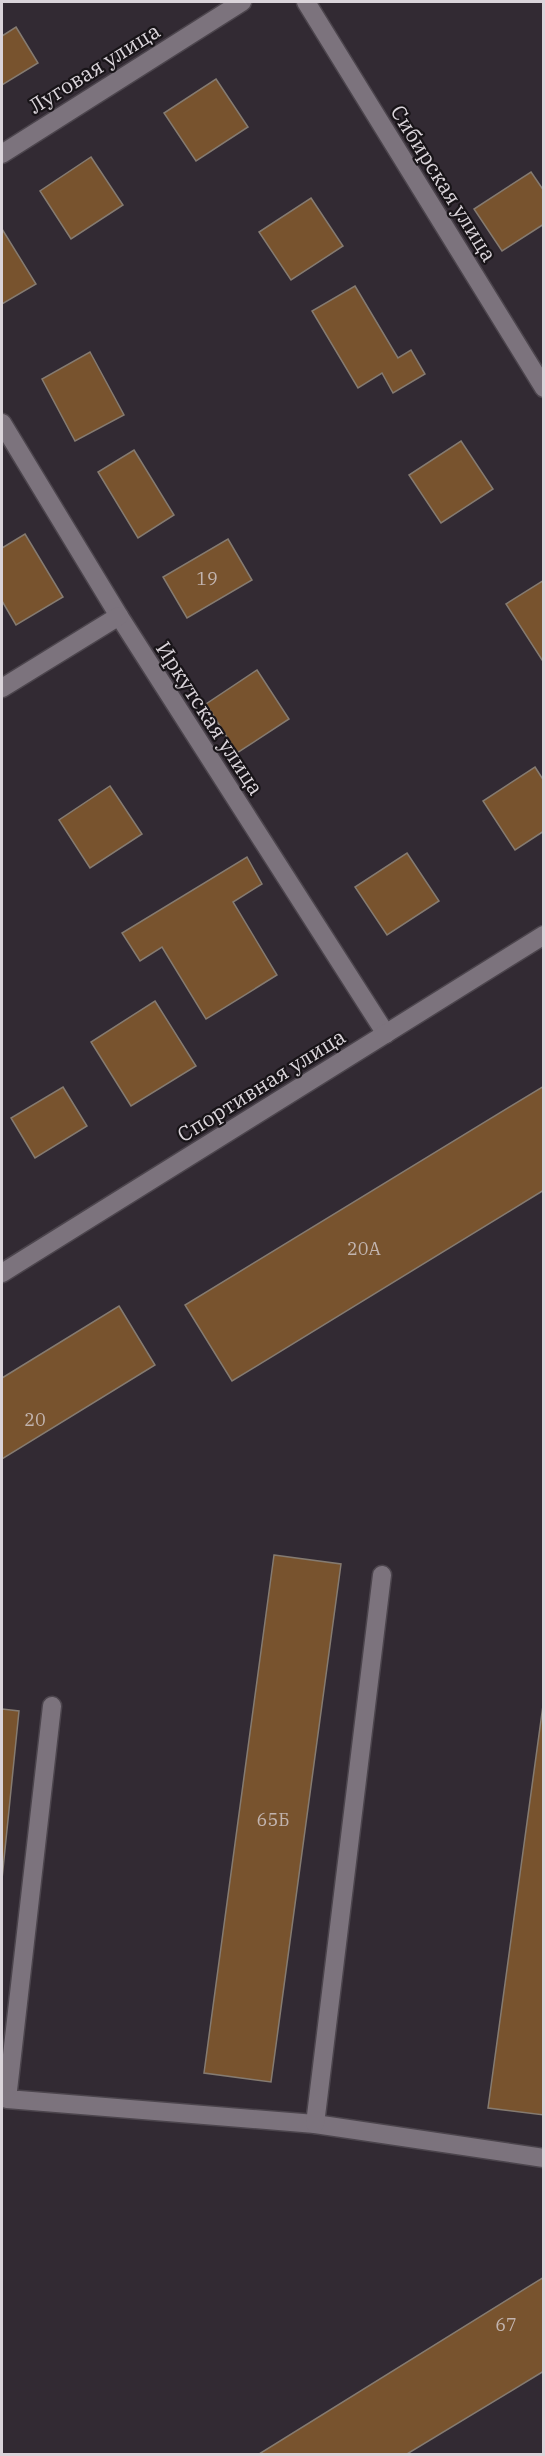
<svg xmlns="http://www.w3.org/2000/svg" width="545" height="2456" font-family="'IBM Plex Serif',serif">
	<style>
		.building { fill: #78532e; stroke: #857b71; stroke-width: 1.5 }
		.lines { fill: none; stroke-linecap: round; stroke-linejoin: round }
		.service-casing { stroke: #4c454d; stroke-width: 21 }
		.minor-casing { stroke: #4c454d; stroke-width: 21 }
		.service { stroke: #7c737d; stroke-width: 18 }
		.minor { stroke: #7c737d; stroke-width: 18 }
		.labels { text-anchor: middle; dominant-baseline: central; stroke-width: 4.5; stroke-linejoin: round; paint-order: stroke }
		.number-label { font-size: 18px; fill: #c2b4af }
		.street-label { font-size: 21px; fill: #dad4da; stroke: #181418 }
	</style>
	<rect width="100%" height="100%" fill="#322a33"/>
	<g class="building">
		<path d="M16 27 38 63 2 85V36Z"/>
		<path d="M216 79 248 127 196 161 164 113Z"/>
		<path d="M91 157 123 205 71 239 40 191Z"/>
		<path d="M531 172 544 191V224L502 251 474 209Z"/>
		<path d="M311 198 343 246 291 280 259 232Z"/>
		<path d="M2 229 36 284 2 304Z"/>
		<path d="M355 286 398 358 411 350 425 374 393 393 382 373 358 388 312 311Z"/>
		<path d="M90 352 124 415 75 441 42 379Z"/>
		<path d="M461 441 493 489 441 523 409 475Z"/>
		<path d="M134 450 174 515 138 538 98 472Z"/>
		<path d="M25 534 63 597 16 625 2 601V548Z"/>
		<path d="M228 539 252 580 187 618 163 577Z"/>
		<path d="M544 580V663L506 604Z"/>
		<path d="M257 670 289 719 237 753 206 704Z"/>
		<path d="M535 767 544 781V831L515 850 483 801Z"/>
		<path d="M110 786 142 834 90 868 59 820Z"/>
		<path d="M407 853 439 901 387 935 355 887Z"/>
		<path d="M247 857 262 884 233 902 277 975 206 1019 162 947 140 961 122 933Z"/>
		<path d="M155 1001 196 1066 131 1106 91 1042Z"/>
		<path d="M544 1086V1190L232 1381 185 1305Z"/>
		<path d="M63 1087 87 1126 35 1158 11 1118Z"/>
		<path d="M119 1306 155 1365 2 1459V1378Z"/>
		<path d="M274 1555 341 1564 271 2082 204 2073Z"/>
		<path d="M544 1698V2115L488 2108Z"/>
		<path d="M2 1709 19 1711 2 1879Z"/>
		<path d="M544 2277V2371L407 2454H259Z"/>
	</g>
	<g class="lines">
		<defs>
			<g id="service">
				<path d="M306 2 544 388"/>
				<path d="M2 423 119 616 386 1034"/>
				<path d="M2 688 119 616"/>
				<path d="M52 1706 7 2099 315 2124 544 2158"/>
				<path d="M315 2124 382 1575"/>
			</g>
			<g id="minor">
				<path d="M2 154 242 2"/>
				<path d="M2 1273 544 935"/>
			</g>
		</defs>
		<use href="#service" class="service-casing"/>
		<use href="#minor" class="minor-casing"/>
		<use href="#service" class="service"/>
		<use href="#minor" class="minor"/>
	</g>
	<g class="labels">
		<g class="number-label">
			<text x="207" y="578">19</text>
			<text x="364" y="1248">20А</text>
			<text x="35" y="1419">20</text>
			<text x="273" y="1819">65Б</text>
			<text x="506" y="2324">67</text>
		</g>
		<g class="street-label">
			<text transform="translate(94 68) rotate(-32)">Луговая улица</text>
			<text transform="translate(444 183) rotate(58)">Сибирская улица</text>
			<text transform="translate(210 718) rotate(57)">Иркутская улица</text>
			<text transform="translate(261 1085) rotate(-32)">Спортивная улица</text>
		</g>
	</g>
	<rect width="545" height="2456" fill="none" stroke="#dad4da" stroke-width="6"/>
</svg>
